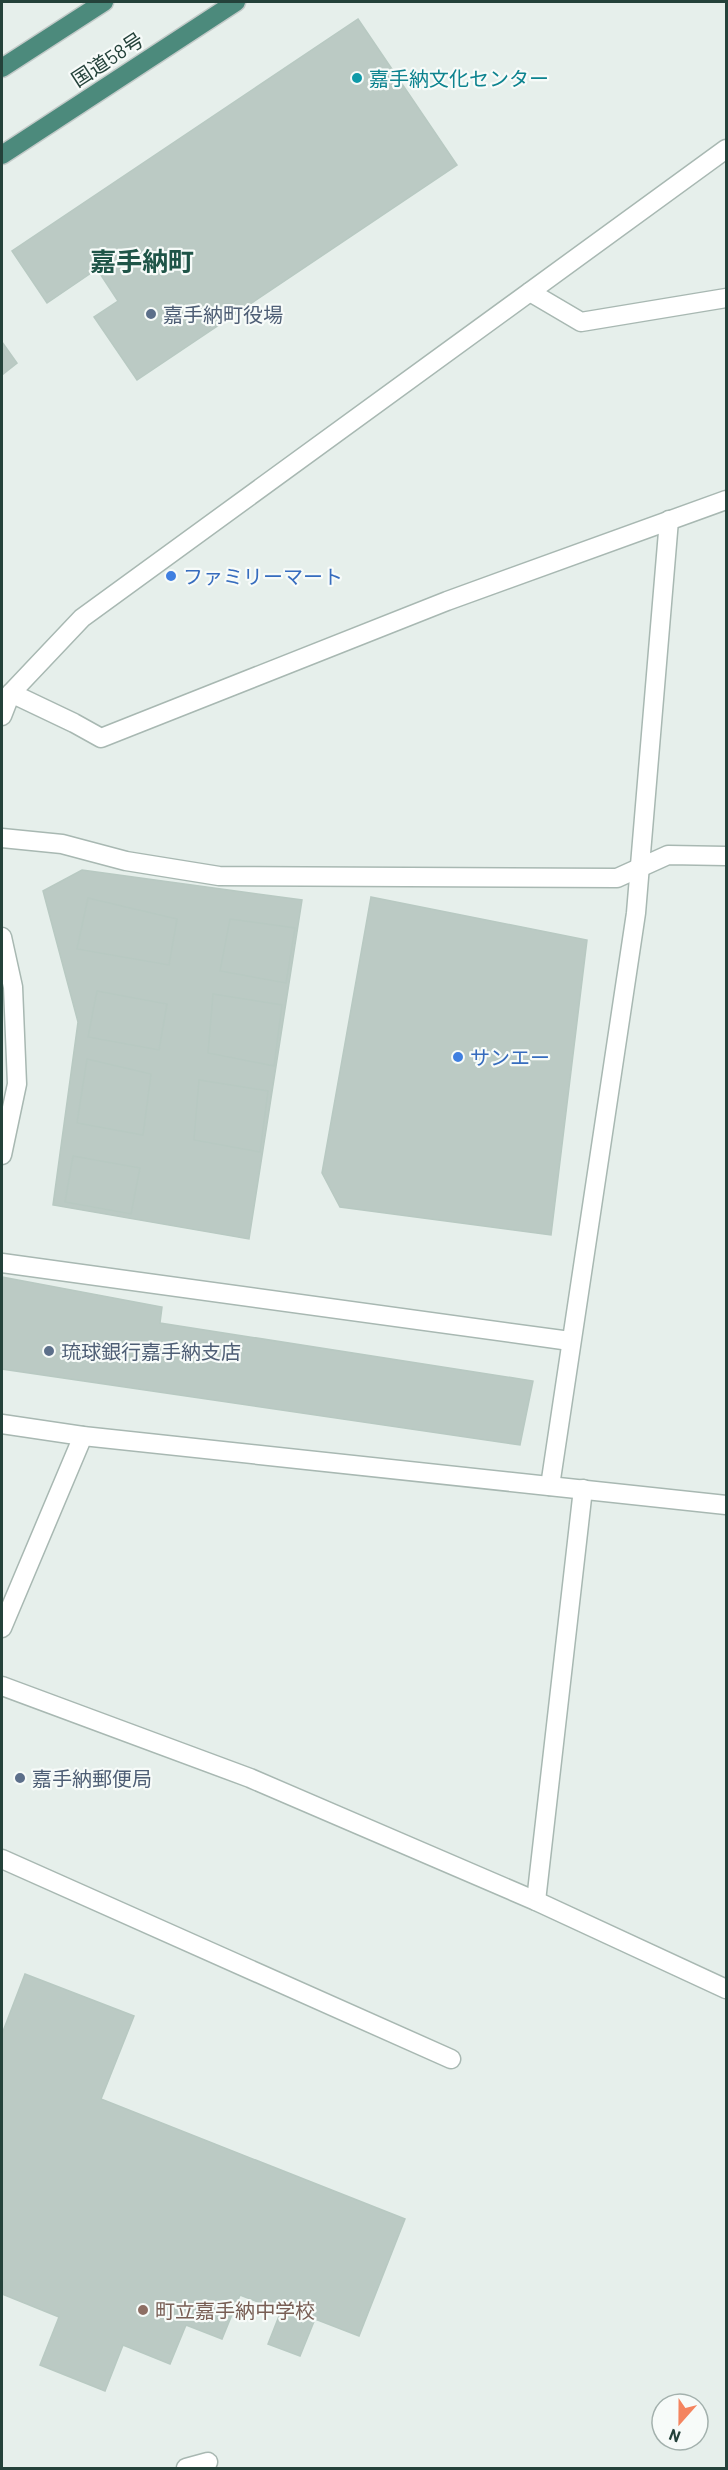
<svg xmlns="http://www.w3.org/2000/svg" width="728" height="2470" font-family="Barlow,'Noto Sans JP',sans-serif">
	<style>
		.building { fill: #bbcac4; stroke: #b8c9c2; stroke-width: 1.5 }
		.lines { fill: none; stroke-linecap: round; stroke-linejoin: round }
		.service-casing { stroke: #a8b8b2; stroke-width: 21 }
		.minor-casing { stroke: #a8b8b2; stroke-width: 21 }
		.tertiary-casing { stroke: #a8b8b2; stroke-width: 21 }
		.trunk-casing { stroke: #c2cac8; stroke-width: 21 }
		.service { stroke: #fff; stroke-width: 18 }
		.minor { stroke: #fff; stroke-width: 18 }
		.tertiary { stroke: #fff; stroke-width: 18 }
		.trunk { stroke: #4c8a7c; stroke-width: 18 }
		.culture-dot { fill: #0f9aa8; stroke: #f7fbf9; stroke-width: 2 }
		.service-dot { fill: #5c6f8a; stroke: #f7fbf9; stroke-width: 2 }
		.shop-dot { fill: #3f7fe0; stroke: #f7fbf9; stroke-width: 2 }
		.education-dot { fill: #8d6e63; stroke: #f7fbf9; stroke-width: 2 }
		.labels { text-anchor: middle; dominant-baseline: central; stroke-width: 4.5; stroke-linejoin: round; paint-order: stroke }
		.street-label { font-size: 20px; fill: #24423a; stroke: #f7fbf9 }
		.culture-label { font-size: 20px; fill: #0d838f; stroke: #f7fbf9; text-anchor: start }
		.service-label { font-size: 20px; fill: #4e5e75; stroke: #f7fbf9; text-anchor: start }
		.shop-label { font-size: 20px; fill: #366cbe; stroke: #f7fbf9; text-anchor: start }
		.education-label { font-size: 20px; fill: #785e54; stroke: #f7fbf9; text-anchor: start }
		.district-label { font-size: 26px; font-weight: bold; fill: #1f5548; stroke: #f7fbf9 }
	</style>
	<rect width="100%" height="100%" fill="#e6efeb"/>
	<g class="building">
		<path d="M358 19 457 165 137 380 94 317 118 301 97 269 47 303 12 251Z"/>
		<path d="M2 342 17 363 2 375Z"/>
		<path d="M82 870 302 900 249 1239 53 1205 78 1022 43 891Z"/>
		<path d="M371 897 587 940 551 1235 340 1207 322 1173Z"/>
		<path d="M88 898 177 919 169 965 77 949Z"/>
		<path d="M230 919 295 928 286 983 220 971Z"/>
		<path d="M97 991 167 1004 159 1050 88 1037Z"/>
		<path d="M213 994 282 1005 274 1066 208 1053Z"/>
		<path d="M87 1059 151 1074 143 1135 77 1123Z"/>
		<path d="M199 1080 268 1091 260 1152 194 1140Z"/>
		<path d="M73 1156 140 1168 131 1214 65 1202Z"/>
		<path d="M2 1277 162 1307 160 1323 533 1381 520 1445 2 1369Z"/>
		<path d="M25 1974 134 2016 101 2099 405 2219 359 2336 315 2319 300 2356 268 2344 281 2311 240 2295 222 2339 186 2325 170 2364 123 2345 105 2391 40 2365 59 2317 2 2294V2034Z"/>
	</g>
	<g class="lines">
		<defs>
			<path id="service" d="M2 1263 570 1341"/>
			<g id="minor">
				<path d="M530 292 581 322 726 298"/>
				<path d="M11 693 74 723 101 738 447 601 726 500"/>
				<path d="M2 838 62 844 126 861 219 876 617 878 668 855 726 856"/>
				<path d="M2 1424 83 1436 726 1505"/>
				<path d="M2 1628 83 1436"/>
				<path d="M2 1686 250 1778 536 1901 726 1989"/>
				<path d="M2 1859 451 2059"/>
				<path d="M536 1901 583 1489"/>
				<path d="M186 2468 208 2462"/>
			</g>
			<g id="tertiary">
				<path d="M2 716 11 693 82 618 726 149"/>
				<path d="M2 937 13 987 17 1084 2 1155"/>
				<path d="M550 1486 636 913 669 520"/>
			</g>
			<g id="trunk">
				<path d="M2 68 104 2"/>
				<path d="M2 155 236 2"/>
			</g>
		</defs>
		<use href="#service" class="service-casing"/>
		<use href="#minor" class="minor-casing"/>
		<use href="#tertiary" class="tertiary-casing"/>
		<use href="#trunk" class="trunk-casing"/>
		<use href="#service" class="service"/>
		<use href="#minor" class="minor"/>
		<use href="#tertiary" class="tertiary"/>
		<use href="#trunk" class="trunk"/>
	</g>
	<circle class="culture-dot" cx="357" cy="78" r="6"/>
	<g class="service-dot">
		<circle cx="151" cy="314" r="6"/>
		<circle cx="49" cy="1351" r="6"/>
		<circle cx="20" cy="1778" r="6"/>
	</g>
	<g class="shop-dot">
		<circle cx="171" cy="576" r="6"/>
		<circle cx="458" cy="1057" r="6"/>
	</g>
	<circle class="education-dot" cx="143" cy="2310" r="6"/>
	<g class="labels">
		<g class="street-label">
			<text transform="translate(107 59) rotate(-33)">国道58号</text>
		</g>
		<g class="culture-label">
			<text x="369" y="78">嘉手納文化センター</text>
		</g>
		<g class="service-label">
			<text x="163" y="314">嘉手納町役場</text>
			<text x="61" y="1351">琉球銀行嘉手納支店</text>
			<text x="32" y="1778">嘉手納郵便局</text>
		</g>
		<g class="shop-label">
			<text x="183" y="576">ファミリーマート</text>
			<text x="470" y="1057">サンエー</text>
		</g>
		<g class="education-label">
			<text x="155" y="2310">町立嘉手納中学校</text>
		</g>
		<g class="district-label">
			<text x="142" y="260">嘉手納町</text>
		</g>
	</g>
	<rect width="728" height="2470" fill="none" stroke="#24423a" stroke-width="6"/>
	<g transform="translate(680 2422) rotate(201)"><circle r="28" fill="#f7fbf9" stroke="#a3b1ad" stroke-width="1.5"/>
	<path d="M0-4.5L10 22L0 15L-10 22Z" fill="#f4845f"/>
	<text y="-9" font-size="16" font-weight="bold" text-anchor="middle" fill="#24423a">N</text>
	</g>
</svg>
